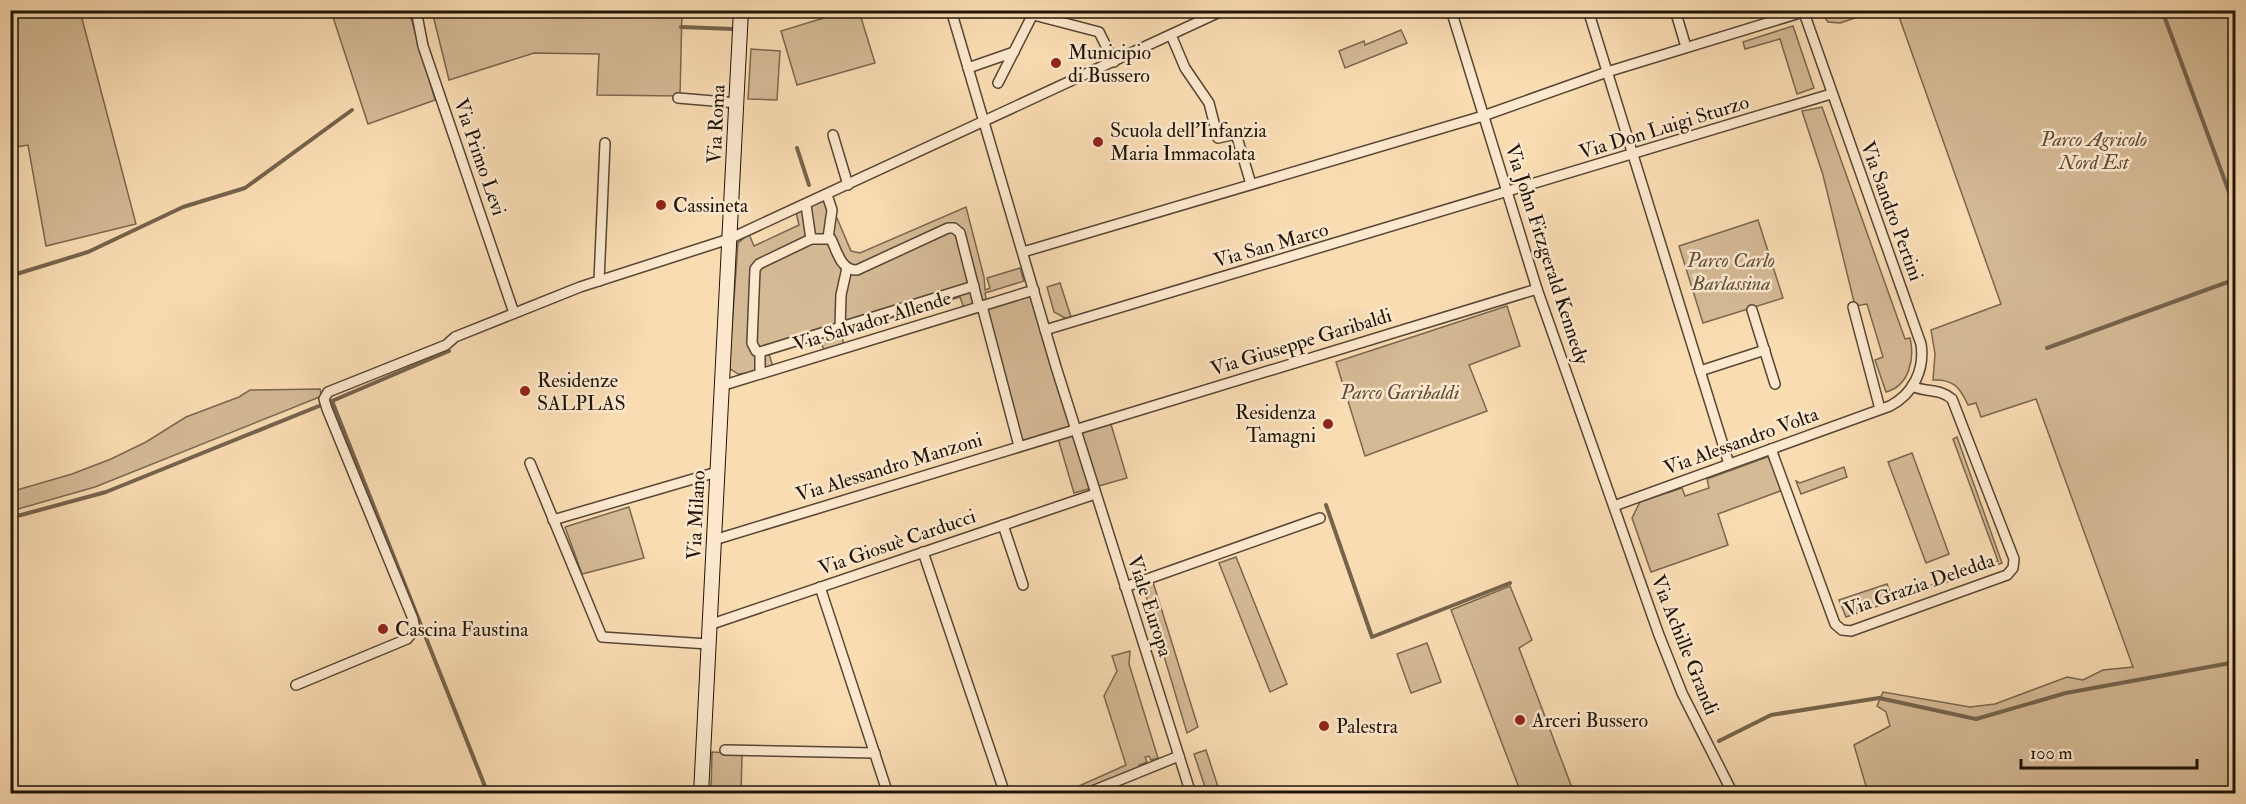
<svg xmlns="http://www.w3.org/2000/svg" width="2246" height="804" font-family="'IM FELL Double Pica',serif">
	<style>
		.green { fill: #d5ba96; stroke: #7a674f; stroke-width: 1.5 }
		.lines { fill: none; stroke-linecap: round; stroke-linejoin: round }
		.stream { stroke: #76634c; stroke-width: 4 }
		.street-casing { stroke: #564633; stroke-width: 12 }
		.secondary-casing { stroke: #1f1408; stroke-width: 16 }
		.street { stroke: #fce8ce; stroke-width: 9 }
		.secondary { stroke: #fce8ce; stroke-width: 14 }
		.poi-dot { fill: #8f2418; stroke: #fce8ce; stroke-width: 2 }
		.labels { text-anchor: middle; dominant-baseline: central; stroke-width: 5; stroke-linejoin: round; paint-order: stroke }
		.poi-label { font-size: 20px; fill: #1f1408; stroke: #fce8ce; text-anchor: start }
		.street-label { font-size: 20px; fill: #1f1408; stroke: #fce8ce }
		.park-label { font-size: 20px; font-style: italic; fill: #5f4e3a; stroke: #fce8ce }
	</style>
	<rect width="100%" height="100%" fill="#fadcb3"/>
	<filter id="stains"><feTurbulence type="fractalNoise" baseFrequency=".00333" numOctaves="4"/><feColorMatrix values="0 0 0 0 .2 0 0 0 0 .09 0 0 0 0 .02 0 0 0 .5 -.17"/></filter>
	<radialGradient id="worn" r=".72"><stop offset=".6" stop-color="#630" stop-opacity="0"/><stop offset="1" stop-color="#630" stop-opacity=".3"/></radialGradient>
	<g class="green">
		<path d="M11 10 80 11 136 224 46 246 28 145 11 148Z"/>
		<path d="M603 10 605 17 616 11H682L680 96 597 95 599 54 534 53 449 80 432 11Z"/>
		<path d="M850 10 859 11 875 63 797 85 781 31Z"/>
		<path d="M331 11H409L435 100 368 124Z"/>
		<path d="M1823 11V10L1876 11 1840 23 1828 22 1823 15Z"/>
		<path d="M1897 11H2235V793H1868L1854 745 1890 726 1886 712 1877 706 1883 692 1970 707 1995 704 2067 677 2083 680 2103 670 2133 667 2036 399 1981 417 1976 403 1968 405C1960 387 1953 379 1933 380L1935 354 1931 330 2001 304Z"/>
		<path d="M1793 26 1814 88 1797 94 1780 39 1745 49 1743 42Z"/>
		<path d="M1401 30 1407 43 1345 68 1339 51 1364 41 1365 45Z"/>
		<path d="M751 49 780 51 777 100 748 99Z"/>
		<path d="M1822 107 1905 339 1910 338C1915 359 1909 386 1886 392L1875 360 1883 357 1867 304 1855 306 1823 175 1802 111Z"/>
		<path d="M828 197 851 251 860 253 966 207 984 277 985 290 990 288 987 278 1020 268 1024 281 985 293 987 304 965 311 960 297 841 333 845 348 825 354 820 338 769 354 774 370 738 374 729 368 738 243 749 234 754 246 799 225 796 212Z"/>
		<path d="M1758 220 1783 298 1703 323 1679 246Z"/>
		<path d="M1060 283 1071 317 1065 318 1054 312 1047 287Z"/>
		<path d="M1032 292 1076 430 1110 421 1127 478 1074 493 1057 435 1020 444 983 307Z"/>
		<path d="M1507 306 1520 346 1469 365 1487 411 1365 456 1336 362Z"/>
		<path d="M320 389 322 396 95 487 11 511 10 492 72 474 111 459 146 442 186 417 239 397 250 390Z"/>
		<path d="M1957 437 2002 563 1846 617 1839 600 1887 584 1893 599 1998 561 1953 439Z"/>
		<path d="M1912 453 1949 554 1926 563 1888 462Z"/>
		<path d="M1770 456 1783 490 1718 514 1728 545 1651 572 1632 518 1640 502 1682 488 1685 496 1709 488 1707 479Z"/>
		<path d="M1844 467 1847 477 1801 494 1796 481 1800 483Z"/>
		<path d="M629 507 644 558 582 574 565 527Z"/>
		<path d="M1236 557 1287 684 1270 692 1219 563Z"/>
		<path d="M1153 582 1198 727 1187 733 1144 589Z"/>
		<path d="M1510 586 1532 640 1519 648 1574 793H1521L1451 610Z"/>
		<path d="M1427 643 1441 682 1411 693 1397 654Z"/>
		<path d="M1130 651 1129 664 1158 758 1151 760 1149 756 1145 757 1147 762 1139 765 1140 768 1074 793 1061 794 1126 765 1104 696 1117 671 1112 656Z"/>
		<path d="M1206 750 1220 793H1207L1194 754Z"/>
		<path d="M712 752 742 754 741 793 711 794Z"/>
	</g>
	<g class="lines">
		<g class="stream">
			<path d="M2162 10 2236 211"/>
			<path d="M681 27 733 29"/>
			<path d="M797 148 809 185"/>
			<path d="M10 276 88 252 183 207 245 188 352 110"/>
			<path d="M2047 348 2236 279"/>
			<path d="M449 351 332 401 488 794"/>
			<path d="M1326 505 1372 637 1510 583"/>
			<path d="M10 518 106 492 319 406"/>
			<path d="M1719 741 1771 715 1879 698 1976 719 2066 693 2236 662"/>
		</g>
		<defs>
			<g id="street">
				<path d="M416 10 423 46 514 313"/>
				<path d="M951 10 1056 367 1191 794"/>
				<path d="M1015 10 1099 32 1114 62"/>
				<path d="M1451 10 1537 289 1659 635 1682 693 1733 794"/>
				<path d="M1588 10 1729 464"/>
				<path d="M1675 10 1686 47"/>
				<path d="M1171 35 1185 68 1209 103 1218 138 1236 134 1251 184"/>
				<path d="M968 68 1014 52"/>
				<path d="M998 83 1035 10"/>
				<path d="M678 98 737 103"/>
				<path d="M833 135 848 185"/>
				<path d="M827 195 832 210 828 238"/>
				<path d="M811 239H831C837 251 841 271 857 270L948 228H954L960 233 979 307"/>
				<path d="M1023 252 1483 116 1607 72 1803 12"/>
				<path d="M599 281 605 143"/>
				<path d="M982 306 1019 446"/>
				<path d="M1853 307 1880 409"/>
				<path d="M1752 310 1775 384"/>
				<path d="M840 328 841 295 847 268"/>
				<path d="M1045 330 1831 94"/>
				<path d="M760 352 974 286"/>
				<path d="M1700 371 1765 350"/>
				<path d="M760 374V352L756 351 752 343 755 269 759 264 811 239 806 205"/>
				<path d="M721 386 1034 290"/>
				<path d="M1771 449 1835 624 1842 630 1851 631 2007 575 2013 568 2014 559 1952 399C1939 388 1927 393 1912 386"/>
				<path d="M530 463 602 637 708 644"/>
				<path d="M1614 506 1890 406C1913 394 1925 370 1921 344L1803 10"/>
				<path d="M553 520 717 472"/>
				<path d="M1003 525 1023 585"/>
				<path d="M714 540 1537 289"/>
				<path d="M923 552 1005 794"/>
				<path d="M820 587 888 794"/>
				<path d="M1125 587 1320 518"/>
				<path d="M709 625 1095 494"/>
				<path d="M296 685 407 639 415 630 413 619 327 409 324 399 328 392 446 345 455 337 580 287 729 239 1224 10"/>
				<path d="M725 750 875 753"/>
				<path d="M1085 794 1179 756"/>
			</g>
			<path id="secondary" d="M701 794 741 10"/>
		</defs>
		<use href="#street" class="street-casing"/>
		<use href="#secondary" class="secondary-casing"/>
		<use href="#street" class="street"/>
		<use href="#secondary" class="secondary"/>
	</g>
	<g class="poi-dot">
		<circle cx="1056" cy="63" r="6"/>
		<circle cx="1098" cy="142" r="6"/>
		<circle cx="661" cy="205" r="6"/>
		<circle cx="525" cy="391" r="6"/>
		<circle cx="1328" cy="424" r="6"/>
		<circle cx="383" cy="629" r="6"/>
		<circle cx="1520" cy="720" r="6"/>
		<circle cx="1324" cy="726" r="6"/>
	</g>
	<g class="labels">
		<g class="poi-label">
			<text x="1068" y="52">Municipio<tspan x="1068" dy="23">di Bussero</tspan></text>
			<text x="1110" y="130">Scuola dell'Infanzia<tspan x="1110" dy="23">Maria Immacolata</tspan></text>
			<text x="673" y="205">Cassineta</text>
			<text x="537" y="380">Residenze<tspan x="537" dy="23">SALPLAS</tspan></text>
			<text x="1316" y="412" text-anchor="end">Residenza<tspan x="1316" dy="23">Tamagni</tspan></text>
			<text x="395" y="629">Cascina Faustina</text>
			<text x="1532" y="720">Arceri Bussero</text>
			<text x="1336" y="726">Palestra</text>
		</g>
		<g class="street-label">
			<text transform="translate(716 124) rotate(-87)">Via Roma</text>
			<text transform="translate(1664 127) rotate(-17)">Via Don Luigi Sturzo</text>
			<text transform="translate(480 157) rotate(71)">Via Primo Levi</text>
			<text transform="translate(1892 211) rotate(70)">Via Sandro Pertini</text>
			<text transform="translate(1271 245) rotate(-16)">Via San Marco</text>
			<text transform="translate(1547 254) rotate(72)">Via John Fitzgerald Kennedy</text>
			<text transform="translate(872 321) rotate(-17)">Via Salvador Allende</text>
			<text transform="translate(1301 342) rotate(-17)">Via Giuseppe Garibaldi</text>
			<text transform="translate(1741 441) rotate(-20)">Via Alessandro Volta</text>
			<text transform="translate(889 467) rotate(-17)">Via Alessandro Manzoni</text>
			<text transform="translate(696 515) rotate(-87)">Via Milano</text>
			<text transform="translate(897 542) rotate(-19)">Via Giosuè Carducci</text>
			<text transform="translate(1919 585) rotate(-19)">Via Grazia Deledda</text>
			<text transform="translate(1150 606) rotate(72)">Viale Europa</text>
			<text transform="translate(1685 645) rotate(68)">Via Achille Grandi</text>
		</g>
		<g class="park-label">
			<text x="2094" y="139">Parco Agricolo<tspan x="2094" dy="23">Nord Est</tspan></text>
			<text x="1731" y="260">Parco Carlo<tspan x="1731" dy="23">Barlassina</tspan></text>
			<text x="1400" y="392">Parco Garibaldi</text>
		</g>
	</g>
	<rect width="2246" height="804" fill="none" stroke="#fadcb3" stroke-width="36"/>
	<rect x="12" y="12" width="2222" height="780" fill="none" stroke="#1f1408" stroke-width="3"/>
	<rect x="18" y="18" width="2210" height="768" fill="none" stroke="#1f1408" stroke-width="1.5"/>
	<path d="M2021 759v9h176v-9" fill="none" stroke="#1f1408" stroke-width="3"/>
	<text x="2030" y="759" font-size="18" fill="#1f1408" stroke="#fce8ce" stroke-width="4.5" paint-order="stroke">100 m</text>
	<rect width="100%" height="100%" filter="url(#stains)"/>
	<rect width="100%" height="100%" fill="url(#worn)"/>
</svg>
